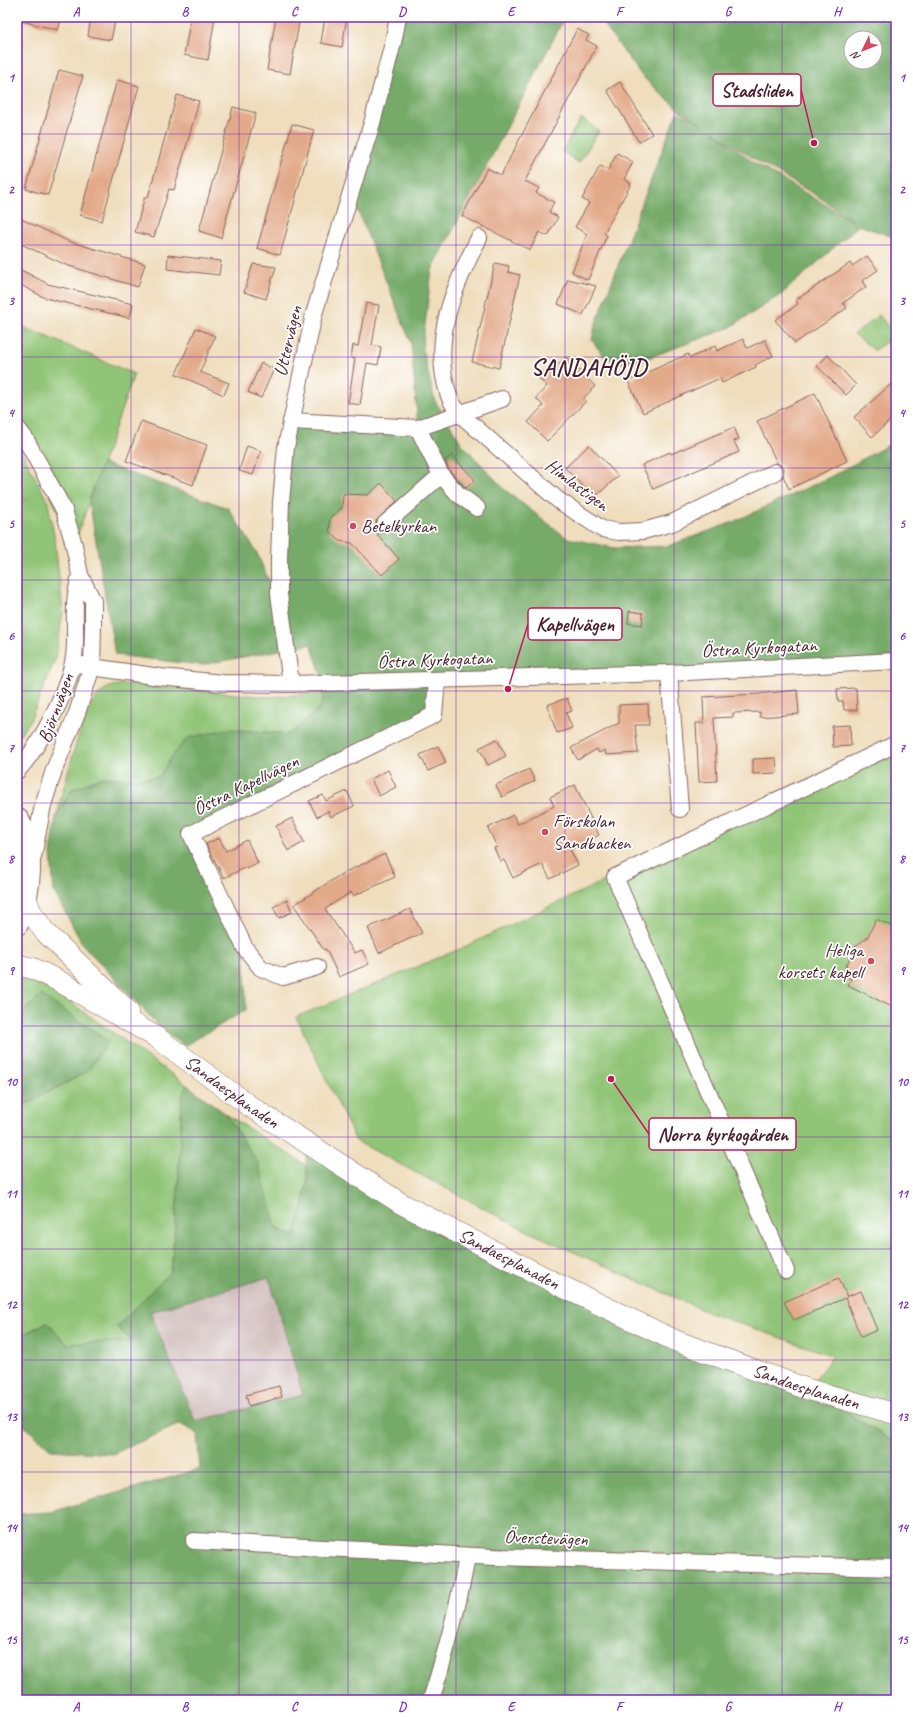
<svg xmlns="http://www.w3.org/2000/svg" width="913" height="1717" font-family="Caveat,sans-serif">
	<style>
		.built { fill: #f5d2c2 }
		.industrial { fill: #d1bfbd }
		.green { fill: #90c476; stroke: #6d7250 }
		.forest { fill: #74aa67; stroke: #5f6449; fill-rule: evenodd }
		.building { fill: #e3aa8a }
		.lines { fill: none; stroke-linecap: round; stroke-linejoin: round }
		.minor-casing { stroke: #84625e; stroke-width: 18 }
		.major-casing { stroke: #84625e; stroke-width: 22 }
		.highway-casing { stroke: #84625e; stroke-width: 24 }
		.minor { stroke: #fff; stroke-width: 16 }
		.major { stroke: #fff; stroke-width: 21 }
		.highway { stroke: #fff; stroke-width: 22 }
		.grid { fill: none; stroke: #7b2cbf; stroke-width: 1; stroke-opacity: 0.55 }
		.poi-dot { fill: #d1495b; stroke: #fff; stroke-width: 1.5 }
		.labels { text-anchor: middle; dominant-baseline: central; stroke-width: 3.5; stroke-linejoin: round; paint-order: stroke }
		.street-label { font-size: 19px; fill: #4a1f2b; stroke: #fff }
		.poi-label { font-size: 19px; fill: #4a1f2b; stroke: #fff; text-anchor: start }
		.district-label { font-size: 23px; font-weight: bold; letter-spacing: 1px; fill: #4a1f2b; stroke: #fff }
		.leader { fill: none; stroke: #c2185b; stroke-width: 1.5 }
		.callout-dot { fill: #c2185b; stroke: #fff; stroke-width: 1.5 }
		.callout { fill: #fff; stroke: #c2185b; stroke-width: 1.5 }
		.callout-label { font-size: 20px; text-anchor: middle; font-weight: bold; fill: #4a1f2b }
		.neatline { fill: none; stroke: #7b2cbf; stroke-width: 1.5 }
		.grid-label { font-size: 13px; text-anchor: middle; font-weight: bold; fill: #7b2cbf }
	</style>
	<rect width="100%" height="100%" fill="#fff"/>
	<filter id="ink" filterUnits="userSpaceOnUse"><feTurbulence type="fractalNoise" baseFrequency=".025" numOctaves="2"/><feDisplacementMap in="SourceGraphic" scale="8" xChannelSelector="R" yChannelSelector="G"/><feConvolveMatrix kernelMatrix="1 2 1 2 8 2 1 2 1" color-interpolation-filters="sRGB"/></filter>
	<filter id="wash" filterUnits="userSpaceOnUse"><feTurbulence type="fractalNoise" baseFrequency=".012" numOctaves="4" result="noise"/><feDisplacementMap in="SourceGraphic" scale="16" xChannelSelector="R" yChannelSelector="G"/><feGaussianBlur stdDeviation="0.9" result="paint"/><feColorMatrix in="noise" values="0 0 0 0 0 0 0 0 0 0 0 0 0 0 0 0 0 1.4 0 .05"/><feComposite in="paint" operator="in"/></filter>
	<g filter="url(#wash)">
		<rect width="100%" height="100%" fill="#efddbc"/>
		<path class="built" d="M17 489 25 501 17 506Z"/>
		<path class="industrial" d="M269 1277 303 1395 195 1421 149 1312Z"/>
		<g class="green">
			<path d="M581 118 599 131 579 163 562 151Z"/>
			<path d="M879 315 896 336 874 350 854 334Z"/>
			<path d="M17 324 134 374 74 545 17 428Z"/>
			<path d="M17 442 48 502 55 541 63 612 56 657 29 723 17 738V506L25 500 17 489Z"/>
			<path d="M135 684 268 697 324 693 320 707 290 734 228 729 172 756 160 776 139 779 103 777 72 789 56 817C63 792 82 708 100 693 110 684 122 684 135 684Z"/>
			<path d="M896 744V1443L807 1389 833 1356 709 1313 523 1229 356 1141 296 1017 462 948 544 909Z"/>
			<path d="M17 979H30L67 1000 187 1085 182 1098 178 1189 171 1271 117 1327 132 1341 67 1344 47 1322 17 1338V1109L87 1072 41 995 17 1018Z"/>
			<path d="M226 1114 307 1166C308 1191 302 1213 294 1236L276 1228 258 1163Z"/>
		</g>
		<g class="forest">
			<path d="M398 17H565L432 270 422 347 435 401 462 444 505 490 567 538 615 548 668 546 731 523 830 477 896 441V661L437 681 434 715 191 834 245 948 246 1010 184 1046 158 1025 83 945 54 892 51 854 56 817 72 790 103 777 139 779 160 776 172 756 187 738 228 729 290 734C296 728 317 714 320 707 330 689 316 661 311 644L201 665 115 655 89 500 102 463 228 508 256 551 281 609 291 421 418 428 411 343 351 194Z"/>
			<path d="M598 17H896V238L859 225 782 294 729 328 637 362H615L602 354 592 340 595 326 677 112 700 122 679 110 642 76ZM851 38H875V62H851ZM712 131 759 162 819 197 853 221 756 164Z"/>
			<path d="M41 995 109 1041 87 1072 17 1109V1018Z"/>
			<path d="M187 1085 226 1114 258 1163 277 1229 294 1236 303 1209 307 1183 306 1142 559 1285 807 1389 896 1443V1700H17V1514L51 1512 200 1469 197 1433 180 1424 113 1454 52 1450 17 1420V1338L47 1322 67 1344 132 1341 117 1327 171 1271 178 1189 182 1098ZM269 1277 303 1395 195 1421 150 1312Z"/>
		</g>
		<g id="blocks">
			<g class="building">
				<path d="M23 17H62L58 30 22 21Z"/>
				<path d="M91 17H116L111 40 88 36Z"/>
				<path d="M191 17H215L208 60 184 55Z"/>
				<path d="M276 17H300L290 74 267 70Z"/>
				<path d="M325 17H347L342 47 321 43Z"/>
				<path d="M577 29 589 35 586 40 597 46 525 181 539 188 536 193 554 202 549 212 558 217 548 236 539 232 530 250 462 216 487 168 501 175Z"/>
				<path d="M59 70 83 76 48 195 26 189Z"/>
				<path d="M117 80 139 86 102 221 80 215Z"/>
				<path d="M620 82 652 134 639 142 607 90Z"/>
				<path d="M177 95 199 101 174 190 169 189 154 237 135 232 145 196 148 197Z"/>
				<path d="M233 107 256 113 221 238 199 231Z"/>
				<path d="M292 124 314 130 280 255 257 248Z"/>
				<path d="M617 153 633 162 624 179 631 184 604 233 607 235 588 280 572 272 587 234 575 227 589 203 582 199 600 166 608 170Z"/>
				<path d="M17 217 68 241 145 264 138 287 66 265 17 242Z"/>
				<path d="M168 255 221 261 219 275 167 269Z"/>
				<path d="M867 256 878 270 862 281 866 287 843 303 847 308 795 343 775 320 798 304 796 300 850 263 852 266Z"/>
				<path d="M495 263 509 266 508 272 520 275 499 368 472 362Z"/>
				<path d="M253 264 276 267 266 299 244 292Z"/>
				<path d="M17 268 48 284 133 304 130 318 45 298 17 283Z"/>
				<path d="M568 279 596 286 583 315 558 304Z"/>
				<path d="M366 303 379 305 372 345 381 347 378 365 367 363 360 405 348 403 355 359 351 358 353 345 358 346Z"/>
				<path d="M196 328 215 336 200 372 229 383 224 395 176 374Z"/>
				<path d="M743 339 747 348 765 340 773 356 755 365 756 367 722 383 720 378 643 413 628 381 688 354 690 358 715 346 717 351Z"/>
				<path d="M828 355 856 385 846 395 817 366Z"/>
				<path d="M566 357 595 386 583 399 586 401 547 441 528 422 543 406 536 398 547 386 538 378 549 367 552 370Z"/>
				<path d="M261 363 274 369 261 398 248 392Z"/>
				<path d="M896 380V415L872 437 854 417Z"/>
				<path d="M815 393 847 461 789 489 783 476 784 468 777 463 757 421Z"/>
				<path d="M141 421 207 445 193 485 126 461Z"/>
				<path d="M734 427 739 439 734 441 739 452 653 489 642 465 670 452 671 454Z"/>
				<path d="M589 445 618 476 594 498 565 468Z"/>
				<path d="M247 446 261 451 253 475 239 471Z"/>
				<path d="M452 455 475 480 466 488 449 470 445 461Z"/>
				<path d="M381 483 397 501 376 521 377 534 399 559 382 575 352 543 340 541 329 531 330 517 342 508 343 494 368 495Z"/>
				<path d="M629 611 643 613 642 625 628 623Z"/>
				<path d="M856 688 857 710H844L843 701H838L837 689Z"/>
				<path d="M797 690 799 714 760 717V712L733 713V717L714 718 717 781 699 782 696 723H704L703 697 759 694Z"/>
				<path d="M567 698 572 711 566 713 572 728 557 733 547 705Z"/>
				<path d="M648 704 649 725H635L638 753 606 755 605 750 599 753 597 749 578 760 571 748 619 723V705Z"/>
				<path d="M850 725 851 746 833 747 832 726Z"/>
				<path d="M497 739 506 756 488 765 479 748Z"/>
				<path d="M438 746 446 763 428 771 420 755Z"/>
				<path d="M776 758 777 773 753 774V759Z"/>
				<path d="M529 769 535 781 502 797 496 785Z"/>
				<path d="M388 770 396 787 379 796 371 779Z"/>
				<path d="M575 785 599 835 570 850 578 865 550 879 542 864 513 878 504 860 500 861 494 848 497 847 488 828 513 815 518 824 554 806 550 797Z"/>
				<path d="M347 791 354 806 331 817 328 811 317 817 309 801 323 795 326 801Z"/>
				<path d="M292 818 304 842 288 851 276 826Z"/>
				<path d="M219 838 226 851 247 840 258 863 247 869 246 867 224 878 206 844Z"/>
				<path d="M385 854 395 877 353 896 351 892 325 909 355 953 362 950 369 964 339 977 326 949 324 950 294 905 343 873Z"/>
				<path d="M287 900 292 912 279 918 273 907Z"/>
				<path d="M410 909 422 933 379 953 368 928Z"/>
				<path d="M876 919 896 928V957L892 965 896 967V1009L848 985 851 979 845 976V969L855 946 867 938Z"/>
				<path d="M839 1278 847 1297H846L861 1291 877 1330 861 1337 845 1298 794 1320 784 1302Z"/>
				<path d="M279 1386 282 1397 249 1406 246 1395Z"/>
			</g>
		</g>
	</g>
	<g filter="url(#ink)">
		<use href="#blocks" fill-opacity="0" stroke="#84625e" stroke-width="1"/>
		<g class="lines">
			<defs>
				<g id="minor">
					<path d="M479 238C454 286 430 341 449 396 451 402 456 409 460 414L558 500 602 529 619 532 643 531 672 523 775 472"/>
					<path d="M291 421 418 428 502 399"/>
					<path d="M17 428 25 438 64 510 74 545 80 575 93 601V626L92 667 77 713 54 770 43 805 33 857"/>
					<path d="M418 428 441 475 458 494 477 508"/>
					<path d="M385 524 441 475"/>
					<path d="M73 663 92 667 160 677 223 683 291 684 669 673 896 661"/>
					<path d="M669 673 680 809"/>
					<path d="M291 684 279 594V559L281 502 286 447 314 314 372 123 393 43 398 17"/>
					<path d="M17 771C40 747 65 695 73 663 77 644 74 624 75 605 75 595 78 585 80 575"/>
					<path d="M317 967 283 977 261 968 245 948 191 834 434 715 437 681"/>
					<path d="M786 1271 615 877 896 744"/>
					<path d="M194 1541 494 1557 896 1568"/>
					<path d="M431 1700C446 1652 459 1605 467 1556"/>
				</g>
				<g id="major">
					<path d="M26 897 30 910 44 931 128 1011"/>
					<path id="s1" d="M17 965 32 968 57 980 156 1037 251 1107 402 1204 559 1285 676 1341 807 1389 896 1414"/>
				</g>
				<path id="highway" d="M17 819C36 846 30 896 17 924"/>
			</defs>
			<use href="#minor" class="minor-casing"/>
			<use href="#major" class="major-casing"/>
			<use href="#highway" class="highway-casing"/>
			<use href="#minor" class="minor"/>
			<use href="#major" class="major"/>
			<use href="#highway" class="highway"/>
		</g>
	</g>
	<path class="grid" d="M131 17V1700M239 17V1700M348 17V1700M456 17V1700M565 17V1700M674 17V1700M782 17V1700M17 134H896M17 245H896M17 357H896M17 468H896M17 580H896M17 691H896M17 803H896M17 914H896M17 1026H896M17 1137H896M17 1249H896M17 1360H896M17 1472H896M17 1583H896"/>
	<g class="poi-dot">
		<circle cx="353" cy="526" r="4"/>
		<circle cx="545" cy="832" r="4"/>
		<circle cx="871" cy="961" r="4"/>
	</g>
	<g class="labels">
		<g class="street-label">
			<text transform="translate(288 341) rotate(-77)">Uttervägen</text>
			<text transform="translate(577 485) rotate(37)">Himlastigen</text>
			<text transform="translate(759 648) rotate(-3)">Östra Kyrkogatan</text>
			<text transform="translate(435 660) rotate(-2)">Östra Kyrkogatan</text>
			<text transform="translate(56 708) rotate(-70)">Björnvägen</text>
			<text transform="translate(246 785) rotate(-26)">Östra Kapellvägen</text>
			<text stroke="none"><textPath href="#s1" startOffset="251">Sandaesplanaden</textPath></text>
			<text stroke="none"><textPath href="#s1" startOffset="575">Sandaesplanaden</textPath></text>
			<text stroke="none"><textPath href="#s1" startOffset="899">Sandaesplanaden</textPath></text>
			<text transform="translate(546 1538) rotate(2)">Överstevägen</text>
		</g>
		<g class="poi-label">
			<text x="361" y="526">Betelkyrkan</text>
			<text x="553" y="821">Förskolan<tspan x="553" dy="22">Sandbacken</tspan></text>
			<text x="863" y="950" text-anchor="end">Heliga<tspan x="863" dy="22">korsets kapell</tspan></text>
		</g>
		<g class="district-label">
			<text x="589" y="367">SANDAHÖJD</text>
		</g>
	</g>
	<path class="leader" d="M814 143L801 90M508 689L528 624M611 1079L649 1134"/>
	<g class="callout-dot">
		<circle cx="814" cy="143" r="4"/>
		<circle cx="508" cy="689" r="4"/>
		<circle cx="611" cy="1079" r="4"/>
	</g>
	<g class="callout">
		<rect x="713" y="74" width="88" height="32" rx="4"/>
		<rect x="528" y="608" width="94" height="32" rx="4"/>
		<rect x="649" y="1118" width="147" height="32" rx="4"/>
	</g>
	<g class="callout-label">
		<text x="757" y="97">Stadsliden</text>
		<text x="575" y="631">Kapellvägen</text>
		<text x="723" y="1141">Norra kyrkogården</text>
	</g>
	<rect width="913" height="1717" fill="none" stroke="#fff" stroke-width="44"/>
	<g transform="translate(863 50) rotate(227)"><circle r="19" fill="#ffffff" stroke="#b7a5aa"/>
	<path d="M0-3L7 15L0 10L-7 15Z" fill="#d1495b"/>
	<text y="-6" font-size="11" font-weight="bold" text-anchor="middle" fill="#4a1f2b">N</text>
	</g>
	<rect x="22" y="22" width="869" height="1673" class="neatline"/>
	<g class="grid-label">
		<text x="76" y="16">A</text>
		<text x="185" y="16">B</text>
		<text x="294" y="16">C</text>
		<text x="402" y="16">D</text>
		<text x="511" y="16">E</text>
		<text x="619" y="16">F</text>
		<text x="728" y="16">G</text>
		<text x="837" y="16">H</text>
		<text x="11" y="82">1</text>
		<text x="902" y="82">1</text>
		<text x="11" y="194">2</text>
		<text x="902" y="194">2</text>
		<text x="11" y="305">3</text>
		<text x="902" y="305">3</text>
		<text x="11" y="417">4</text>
		<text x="902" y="417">4</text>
		<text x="11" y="528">5</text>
		<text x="902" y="528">5</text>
		<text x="11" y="640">6</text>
		<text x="902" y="640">6</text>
		<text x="11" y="752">7</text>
		<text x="902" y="752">7</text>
		<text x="11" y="863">8</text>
		<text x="902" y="863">8</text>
		<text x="11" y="975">9</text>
		<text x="902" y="975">9</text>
		<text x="11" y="1086">10</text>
		<text x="902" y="1086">10</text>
		<text x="11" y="1198">11</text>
		<text x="902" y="1198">11</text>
		<text x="11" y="1309">12</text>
		<text x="902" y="1309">12</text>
		<text x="11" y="1421">13</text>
		<text x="902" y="1421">13</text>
		<text x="11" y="1532">14</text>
		<text x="902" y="1532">14</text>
		<text x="11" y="1644">15</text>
		<text x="902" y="1644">15</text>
		<text x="76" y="1711">A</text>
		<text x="185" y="1711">B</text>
		<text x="294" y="1711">C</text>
		<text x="402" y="1711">D</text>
		<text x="511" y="1711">E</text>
		<text x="619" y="1711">F</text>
		<text x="728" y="1711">G</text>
		<text x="837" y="1711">H</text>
	</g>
</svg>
